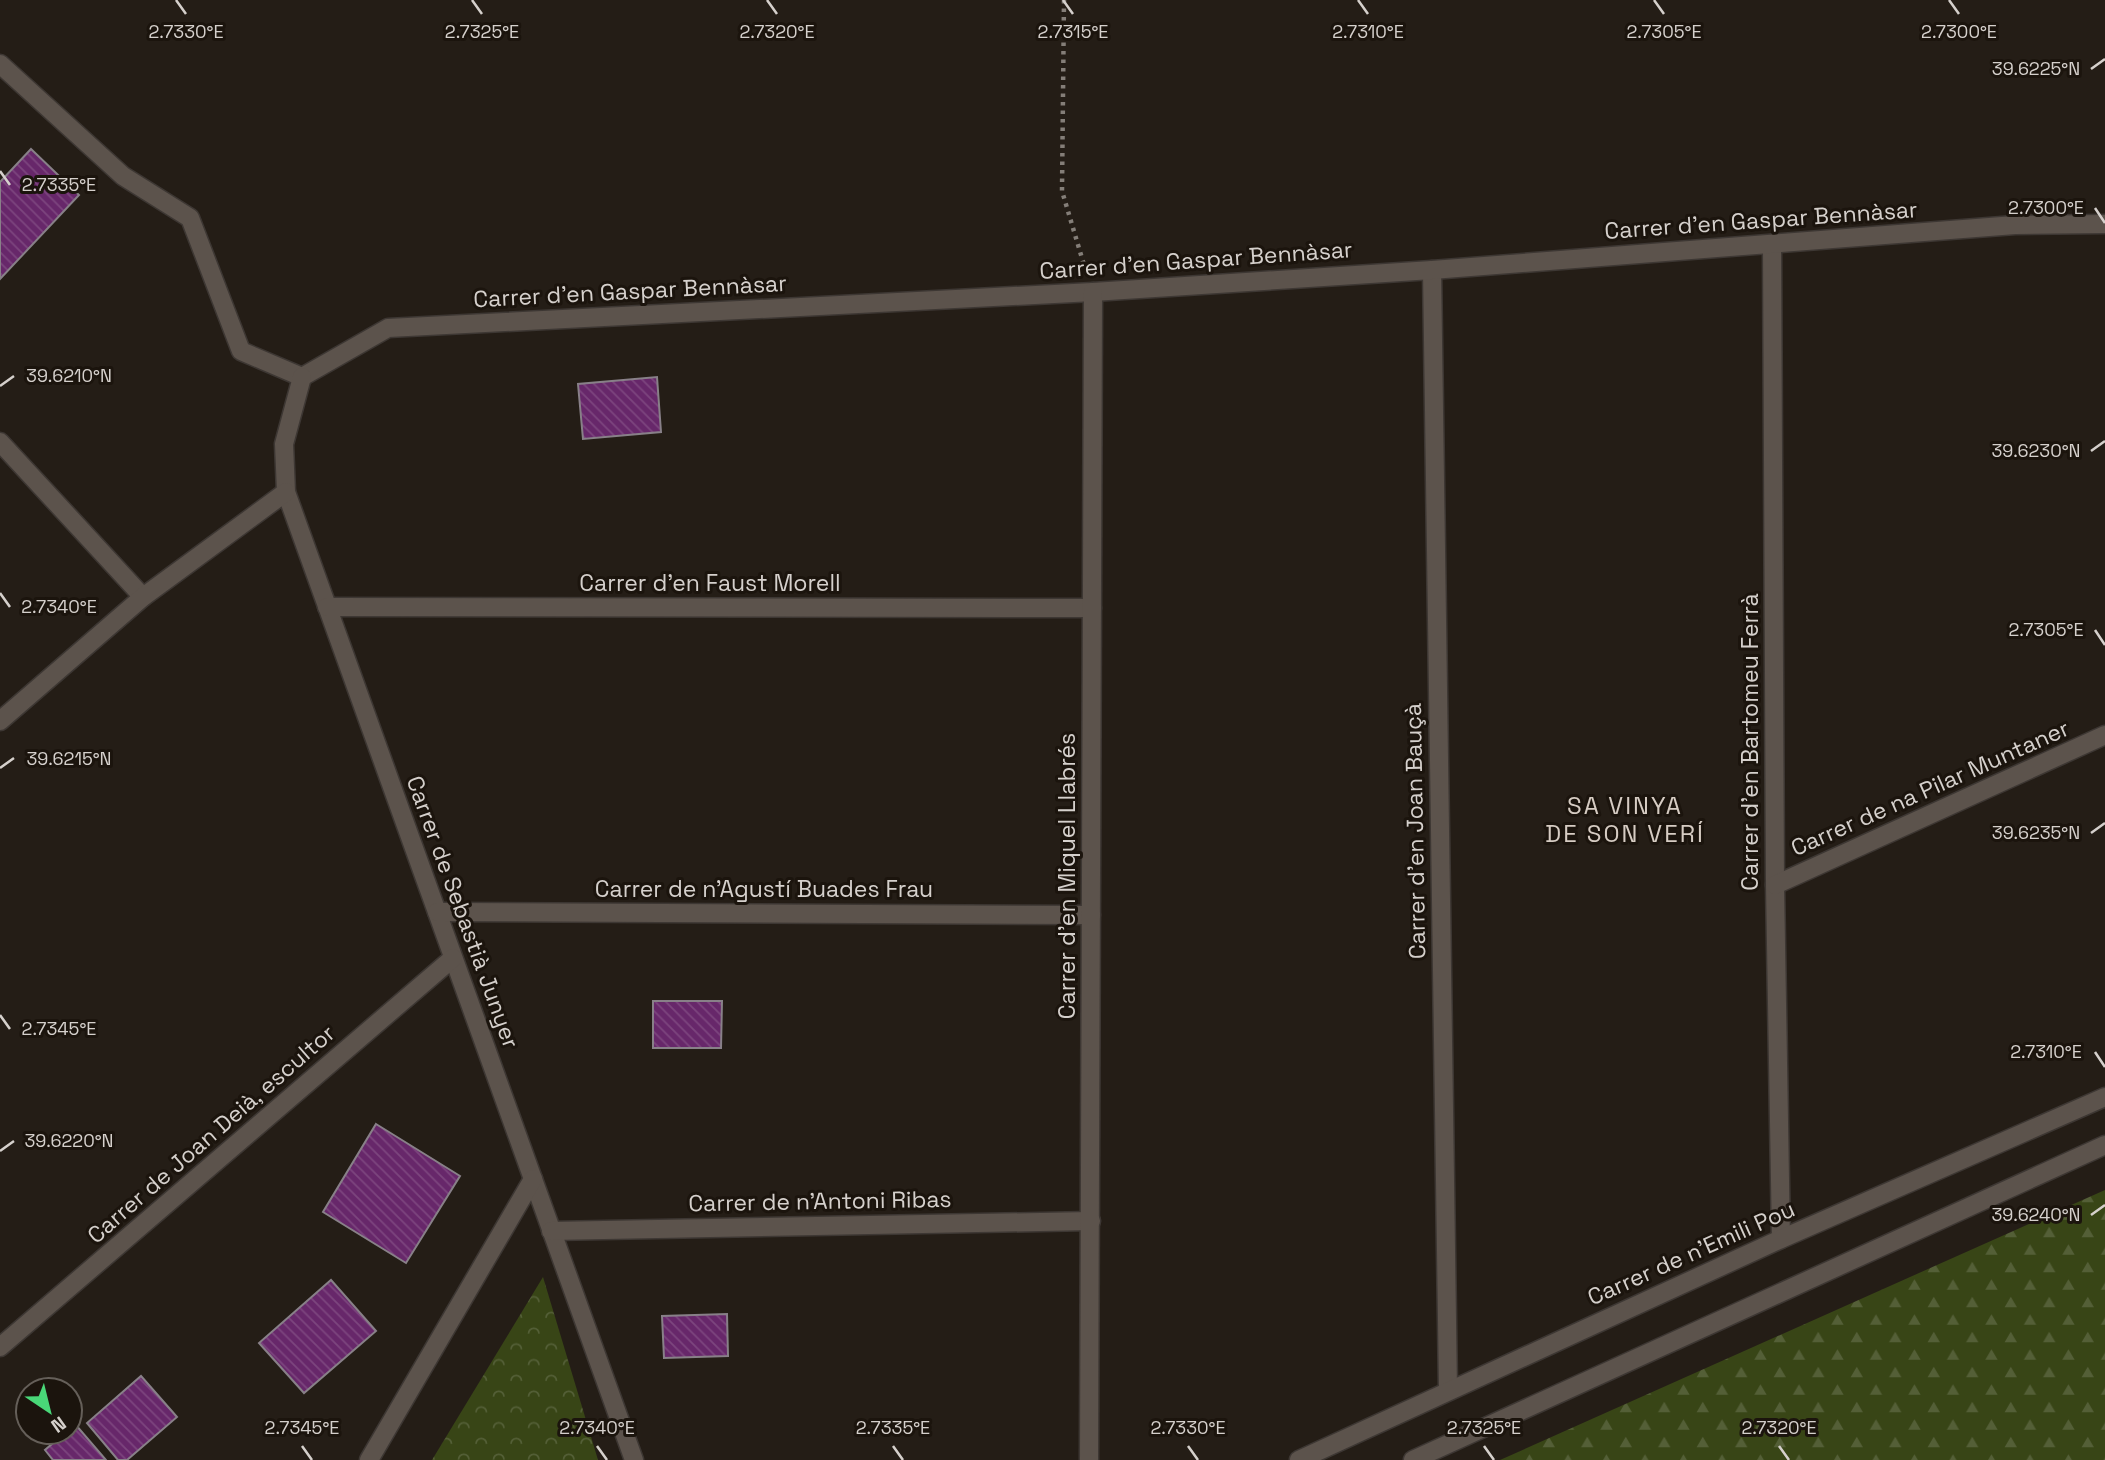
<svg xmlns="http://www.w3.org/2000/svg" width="2105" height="1460" font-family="'Space Grotesk',sans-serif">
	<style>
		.forest { fill: url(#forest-firs) }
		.park { fill: url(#park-crowns) }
		.building { fill: url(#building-back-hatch); stroke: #888088; stroke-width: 2 }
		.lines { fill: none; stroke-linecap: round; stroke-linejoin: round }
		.minor-casing { stroke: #3d3733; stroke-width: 21 }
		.path { stroke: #847e78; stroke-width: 4.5; stroke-dasharray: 3.5 5; stroke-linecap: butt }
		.minor { stroke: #5c534c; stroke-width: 18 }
		.ticks { fill: none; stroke: #d5d0cc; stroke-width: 2.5 }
		.labels { text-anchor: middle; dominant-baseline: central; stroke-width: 6; stroke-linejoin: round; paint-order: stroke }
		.street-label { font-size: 23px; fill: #d5d0cc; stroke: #1b140d }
		.neighbourhood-label { font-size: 24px; letter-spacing: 2px; fill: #d6ccc3; stroke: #1b140d }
		.ticks-label { font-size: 18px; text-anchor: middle; fill: #d5d0cc; stroke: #1b140d; stroke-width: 6; stroke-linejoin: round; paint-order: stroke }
	</style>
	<defs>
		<pattern id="forest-firs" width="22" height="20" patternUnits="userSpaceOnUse" patternTransform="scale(1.75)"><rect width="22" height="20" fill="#384516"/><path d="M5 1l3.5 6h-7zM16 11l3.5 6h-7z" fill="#545f37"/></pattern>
		<pattern id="park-crowns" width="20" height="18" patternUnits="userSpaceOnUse" patternTransform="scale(1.75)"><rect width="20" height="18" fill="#384516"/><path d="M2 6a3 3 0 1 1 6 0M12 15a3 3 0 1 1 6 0" fill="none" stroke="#545f37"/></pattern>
		<pattern id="building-back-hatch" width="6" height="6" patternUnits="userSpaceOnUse" patternTransform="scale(1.75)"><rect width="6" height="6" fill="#67276a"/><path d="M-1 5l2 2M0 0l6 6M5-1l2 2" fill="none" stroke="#7c457e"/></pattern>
	</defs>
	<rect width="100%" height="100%" fill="#241d16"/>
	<path class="forest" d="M2105 1190V1460H1500Z"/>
	<path class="park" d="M543 1277 598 1460H432Z"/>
	<g class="building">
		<path d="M31 149 79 195 0 279V182Z"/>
		<path d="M657 377 661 432 583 439 578 384Z"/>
		<path d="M653 1001H722L721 1048H653Z"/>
		<path d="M376 1124 460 1176 406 1263 323 1212Z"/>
		<path d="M331 1280 376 1331 304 1393 259 1343Z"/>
		<path d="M727 1314 728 1356 664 1358 662 1316Z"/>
		<path d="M141 1376 177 1417 127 1460H118L87 1423Z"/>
		<path d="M75 1424 106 1460H53L45 1450 66 1432H70V1429Z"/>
	</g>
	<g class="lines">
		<defs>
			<g id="minor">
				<path d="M0 64 123 176 190 218 241 351 302 377"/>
				<path d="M1772 244 1775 885 1781 1239"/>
				<path d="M1432 270 1448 1390"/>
				<path d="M302 377 388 328 1093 292 1432 270 2015 225 2105 224"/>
				<path d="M302 377 284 444 286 492 634 1460"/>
				<path d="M0 442 143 597"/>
				<path d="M327 607 1092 608"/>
				<path d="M0 721 143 597 286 492"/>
				<path d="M1775 885 2105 735"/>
				<path d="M437 912 1091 915"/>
				<path d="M551 1231 1091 1221"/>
				<path d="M0 1347 453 958"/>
				<path d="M369 1460 533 1179"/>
				<path d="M1089 1460 1093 292"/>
				<path d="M1299 1460 1781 1239 2105 1097"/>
				<path d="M1413 1460 2105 1145"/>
			</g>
		</defs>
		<use href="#minor" class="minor-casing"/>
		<path class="path" d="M1064 0 1062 191 1084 265"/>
		<use href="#minor" class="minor"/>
	</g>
	<path class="ticks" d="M176 0 186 14M472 0 482 14M767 0 777 14M1063 0 1073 14M1358 0 1368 14M1654 0 1664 14M1949 0 1959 14M2091 69 2105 59M0 171 10 185M2095 208 2105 223M0 386 14 376M2091 451 2105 441M0 593 10 607M2095 630 2105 645M0 768 14 758M2091 833 2105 823M0 1015 10 1029M2095 1052 2105 1067M0 1151 14 1141M2091 1215 2105 1205M302 1446 312 1460M597 1446 607 1460M893 1446 903 1460M1188 1446 1198 1460M1484 1446 1494 1460M1779 1446 1789 1460"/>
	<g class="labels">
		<g class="street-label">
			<text transform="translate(1761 220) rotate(-4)">Carrer d'en Gaspar Bennàsar</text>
			<text transform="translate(1196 260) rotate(-4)">Carrer d'en Gaspar Bennàsar</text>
			<text transform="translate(630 291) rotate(-3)">Carrer d'en Gaspar Bennàsar</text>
			<text x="710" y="583">Carrer d'en Faust Morell</text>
			<text transform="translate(1750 742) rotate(-90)">Carrer d'en Bartomeu Ferrà</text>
			<text transform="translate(1930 788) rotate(-24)">Carrer de na Pilar Muntaner</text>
			<text transform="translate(1415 831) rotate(-91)">Carrer d'en Joan Bauçà</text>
			<text transform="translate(1067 876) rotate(-90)">Carrer d'en Miquel Llabrés</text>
			<text x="764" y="889">Carrer de n'Agustí Buades Frau</text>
			<text transform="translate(463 912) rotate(70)">Carrer de Sebastià Junyer</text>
			<text transform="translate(211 1134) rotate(-41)">Carrer de Joan Deià, escultor</text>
			<text transform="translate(820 1201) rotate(-1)">Carrer de n'Antoni Ribas</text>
			<text transform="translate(1691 1253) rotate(-24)">Carrer de n'Emili Pou</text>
		</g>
		<g class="neighbourhood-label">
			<text x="1625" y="805">SA VINYA<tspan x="1625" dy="28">DE SON VERÍ</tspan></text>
		</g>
	</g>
	<g class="ticks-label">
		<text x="186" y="38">2.7330°E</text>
		<text x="482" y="38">2.7325°E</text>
		<text x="777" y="38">2.7320°E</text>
		<text x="1073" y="38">2.7315°E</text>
		<text x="1368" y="38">2.7310°E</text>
		<text x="1664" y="38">2.7305°E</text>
		<text x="1959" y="38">2.7300°E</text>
		<text x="2036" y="75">39.6225°N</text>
		<text x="59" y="191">2.7335°E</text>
		<text x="2046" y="214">2.7300°E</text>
		<text x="69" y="382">39.6210°N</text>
		<text x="2036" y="457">39.6230°N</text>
		<text x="59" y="613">2.7340°E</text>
		<text x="2046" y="636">2.7305°E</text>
		<text x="69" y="765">39.6215°N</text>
		<text x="2036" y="839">39.6235°N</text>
		<text x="59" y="1035">2.7345°E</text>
		<text x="2046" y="1058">2.7310°E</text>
		<text x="69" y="1147">39.6220°N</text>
		<text x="2036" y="1221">39.6240°N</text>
		<text x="302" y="1434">2.7345°E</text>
		<text x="597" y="1434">2.7340°E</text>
		<text x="893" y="1434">2.7335°E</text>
		<text x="1188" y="1434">2.7330°E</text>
		<text x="1484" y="1434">2.7325°E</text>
		<text x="1779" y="1434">2.7320°E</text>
	</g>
	<g transform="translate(49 1411) rotate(145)"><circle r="33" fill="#1b140d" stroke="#655f59" stroke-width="2"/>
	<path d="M0-5L12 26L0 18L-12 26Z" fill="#49d778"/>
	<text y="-10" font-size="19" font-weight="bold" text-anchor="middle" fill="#d5d0cc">N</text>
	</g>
</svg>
